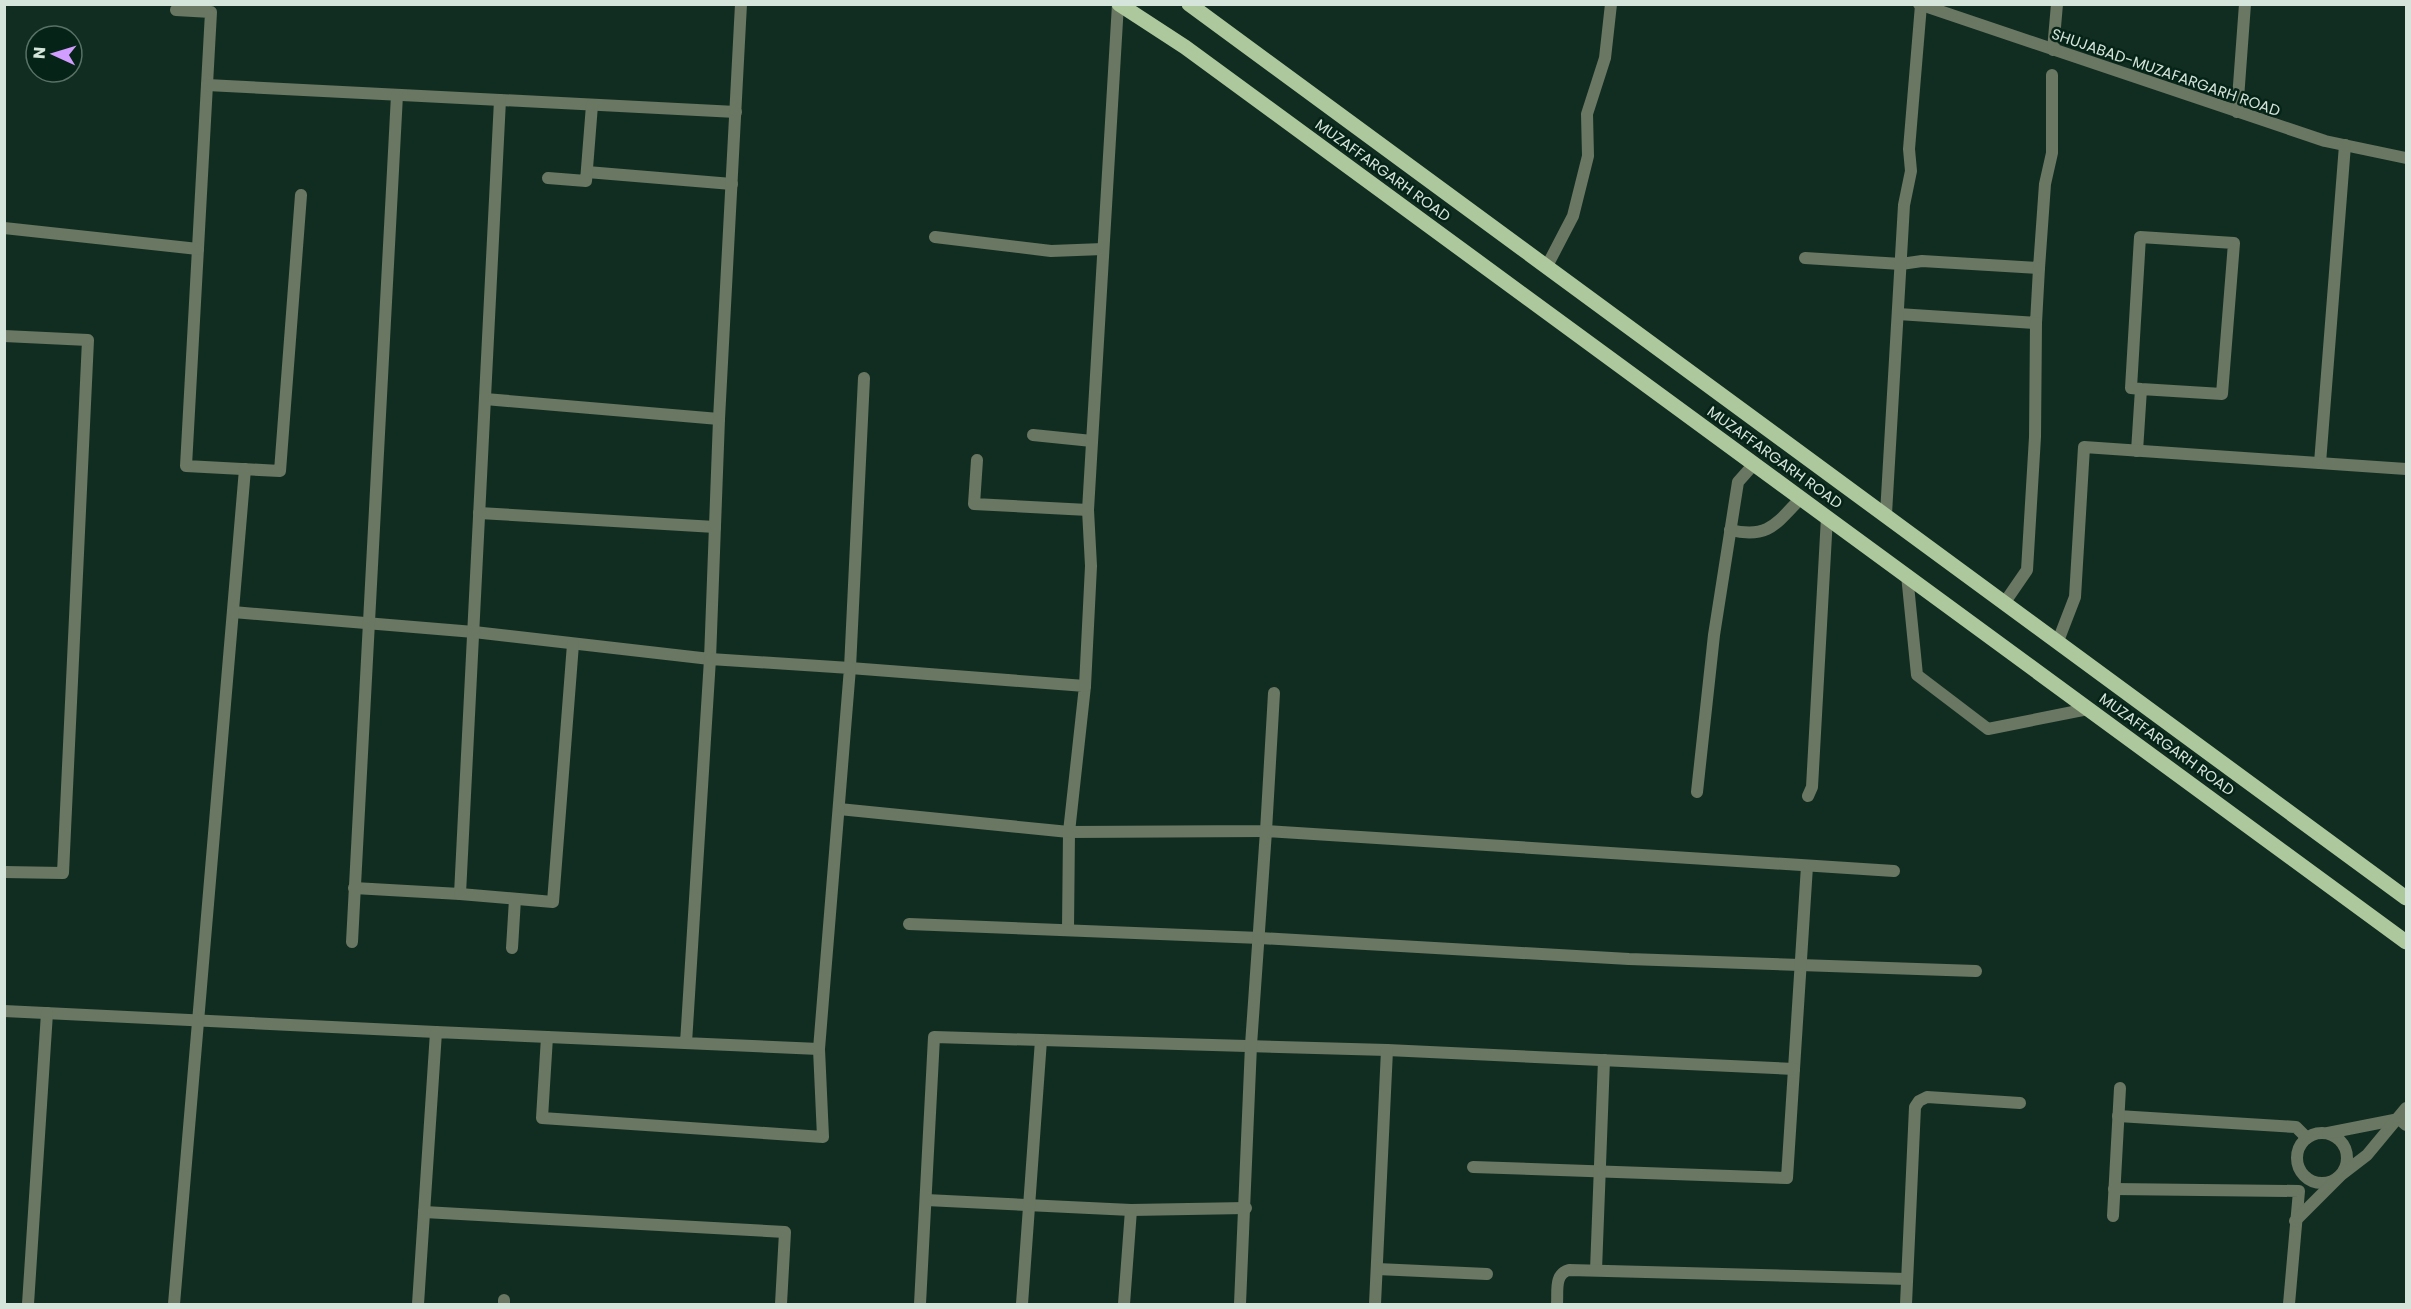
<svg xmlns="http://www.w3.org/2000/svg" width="2411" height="1309" font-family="Poppins,sans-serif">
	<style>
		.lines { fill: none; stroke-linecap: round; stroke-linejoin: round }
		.service { stroke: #6a7762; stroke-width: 12 }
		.minor { stroke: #6a7762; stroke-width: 12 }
		.primary { stroke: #adc89c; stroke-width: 15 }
		.labels { text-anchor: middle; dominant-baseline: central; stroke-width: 5; stroke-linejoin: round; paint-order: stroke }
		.street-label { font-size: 15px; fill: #d5e5dc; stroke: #062317 }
	</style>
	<rect width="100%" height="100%" fill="#112d21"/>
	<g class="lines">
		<path class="service" d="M1907 575 1917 675 1988 729 2088 709"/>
		<g class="minor">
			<path d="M1919 4 2325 141 2406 158"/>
			<path d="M176 10 211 12 186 466 280 471 301 195"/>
			<path d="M2053 50 2057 4"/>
			<path d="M207 85 736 112"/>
			<path d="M2237 112 2245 4"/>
			<path d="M587 172 732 184"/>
			<path d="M548 178 586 181 592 105"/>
			<path d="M4 228 198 249"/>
			<path d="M935 237 1051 251 1103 249"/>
			<path d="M1805 258 1901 264 1922 261 2039 268 2045 184 2052 153V75"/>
			<path d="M1547 266 1573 216 1588 156 1587 114 1605 58 1611 4"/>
			<path d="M1898 314 2036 323 2039 268"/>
			<path d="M4 336 88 340 63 873 4 872"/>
			<path d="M864 378 850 668 1085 686 1069 832 1068 928"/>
			<path d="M485 399 719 419"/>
			<path d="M1033 435 1092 441"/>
			<path d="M2137 451 2141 389 2131 388 2140 237 2234 243 2222 394 2141 389"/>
			<path d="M977 460 974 504 1088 510"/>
			<path d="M2320 463 2345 145"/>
			<path d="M479 513 715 527"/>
			<path d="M1886 514 1904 205 1911 171 1909 149 1921 5"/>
			<path d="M1730 530C1768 539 1776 524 1801 498"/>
			<path d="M2005 602 2027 570 2035 437 2036 323"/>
			<path d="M233 612 474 632 710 659 719 419 741 4"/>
			<path d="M2058 641 2075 597 2084 447 2406 469"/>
			<path d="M1085 686 1091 566 1088 510 1118 4"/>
			<path d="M1697 792 1714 635 1738 482 1754 464"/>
			<path d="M1808 796 1812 787 1827 517"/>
			<path d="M839 809 1069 832 1266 831 1274 693"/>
			<path d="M354 888 460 894 500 100"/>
			<path d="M460 894 553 902 573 644"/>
			<path d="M909 924 1260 938 1629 959 1976 971"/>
			<path d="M352 942 397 95"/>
			<path d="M512 948 515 899"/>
			<path d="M4 1011 436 1032"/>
			<path d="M547 1037 542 1118 823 1137 819 1049"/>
			<path d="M2118 1116 2296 1127 2307 1138"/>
			<circle cx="2322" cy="1158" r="25"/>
			<path d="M2328 1133 2399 1119 2406 1125"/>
			<path d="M1473 1167 1787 1178 1807 866"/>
			<path d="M2114 1189 2299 1191 2289 1304"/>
			<path d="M926 1200 1131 1210 1246 1208"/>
			<path d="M424 1212 785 1232 781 1304"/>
			<path d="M2113 1216 2120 1088"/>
			<path d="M2295 1221 2341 1175 2367 1155 2406 1108"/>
			<path d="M1377 1269 1487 1274"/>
			<path d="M1596 1270 1604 1060"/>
			<path d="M28 1304 47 1013"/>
			<path d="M174 1304 245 469"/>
			<path d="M418 1304 436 1032 819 1049 850 668 710 659 686 1043"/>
			<path d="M504 1304V1300"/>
			<path d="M920 1304 934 1037 1387 1050 1794 1069"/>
			<path d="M1022 1304 1041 1040"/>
			<path d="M1124 1304 1131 1210"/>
			<path d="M1240 1304 1251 1045 1266 831 1894 871"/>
			<path d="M1375 1304 1387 1050"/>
			<path d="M1557 1304C1558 1291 1554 1274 1569 1270L1907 1279"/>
			<path d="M1906 1304 1915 1107 1919 1101 1927 1097 2020 1103"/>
		</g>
		<g class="primary">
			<path d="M1119 4 1185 47 2406 942"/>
			<path d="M1189 4 2406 898"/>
		</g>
	</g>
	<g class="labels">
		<g class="street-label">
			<text transform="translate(2166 72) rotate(19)">SHUJABAD-MUZAFARGARH ROAD</text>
			<text transform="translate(1383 170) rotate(36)">MUZAFFARGARH ROAD</text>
			<text transform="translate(1775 457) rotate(36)">MUZAFFARGARH ROAD</text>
			<text transform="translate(2167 744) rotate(36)">MUZAFFARGARH ROAD</text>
		</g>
	</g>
	<rect width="2411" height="1309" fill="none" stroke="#d5e5dc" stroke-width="12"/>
	<g transform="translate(54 54) rotate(274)"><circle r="28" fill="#062317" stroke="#597166" stroke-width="1.5"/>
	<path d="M0-4.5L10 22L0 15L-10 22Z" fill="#d19dfe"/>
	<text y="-9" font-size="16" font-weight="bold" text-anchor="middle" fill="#d5e5dc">N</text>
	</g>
</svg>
